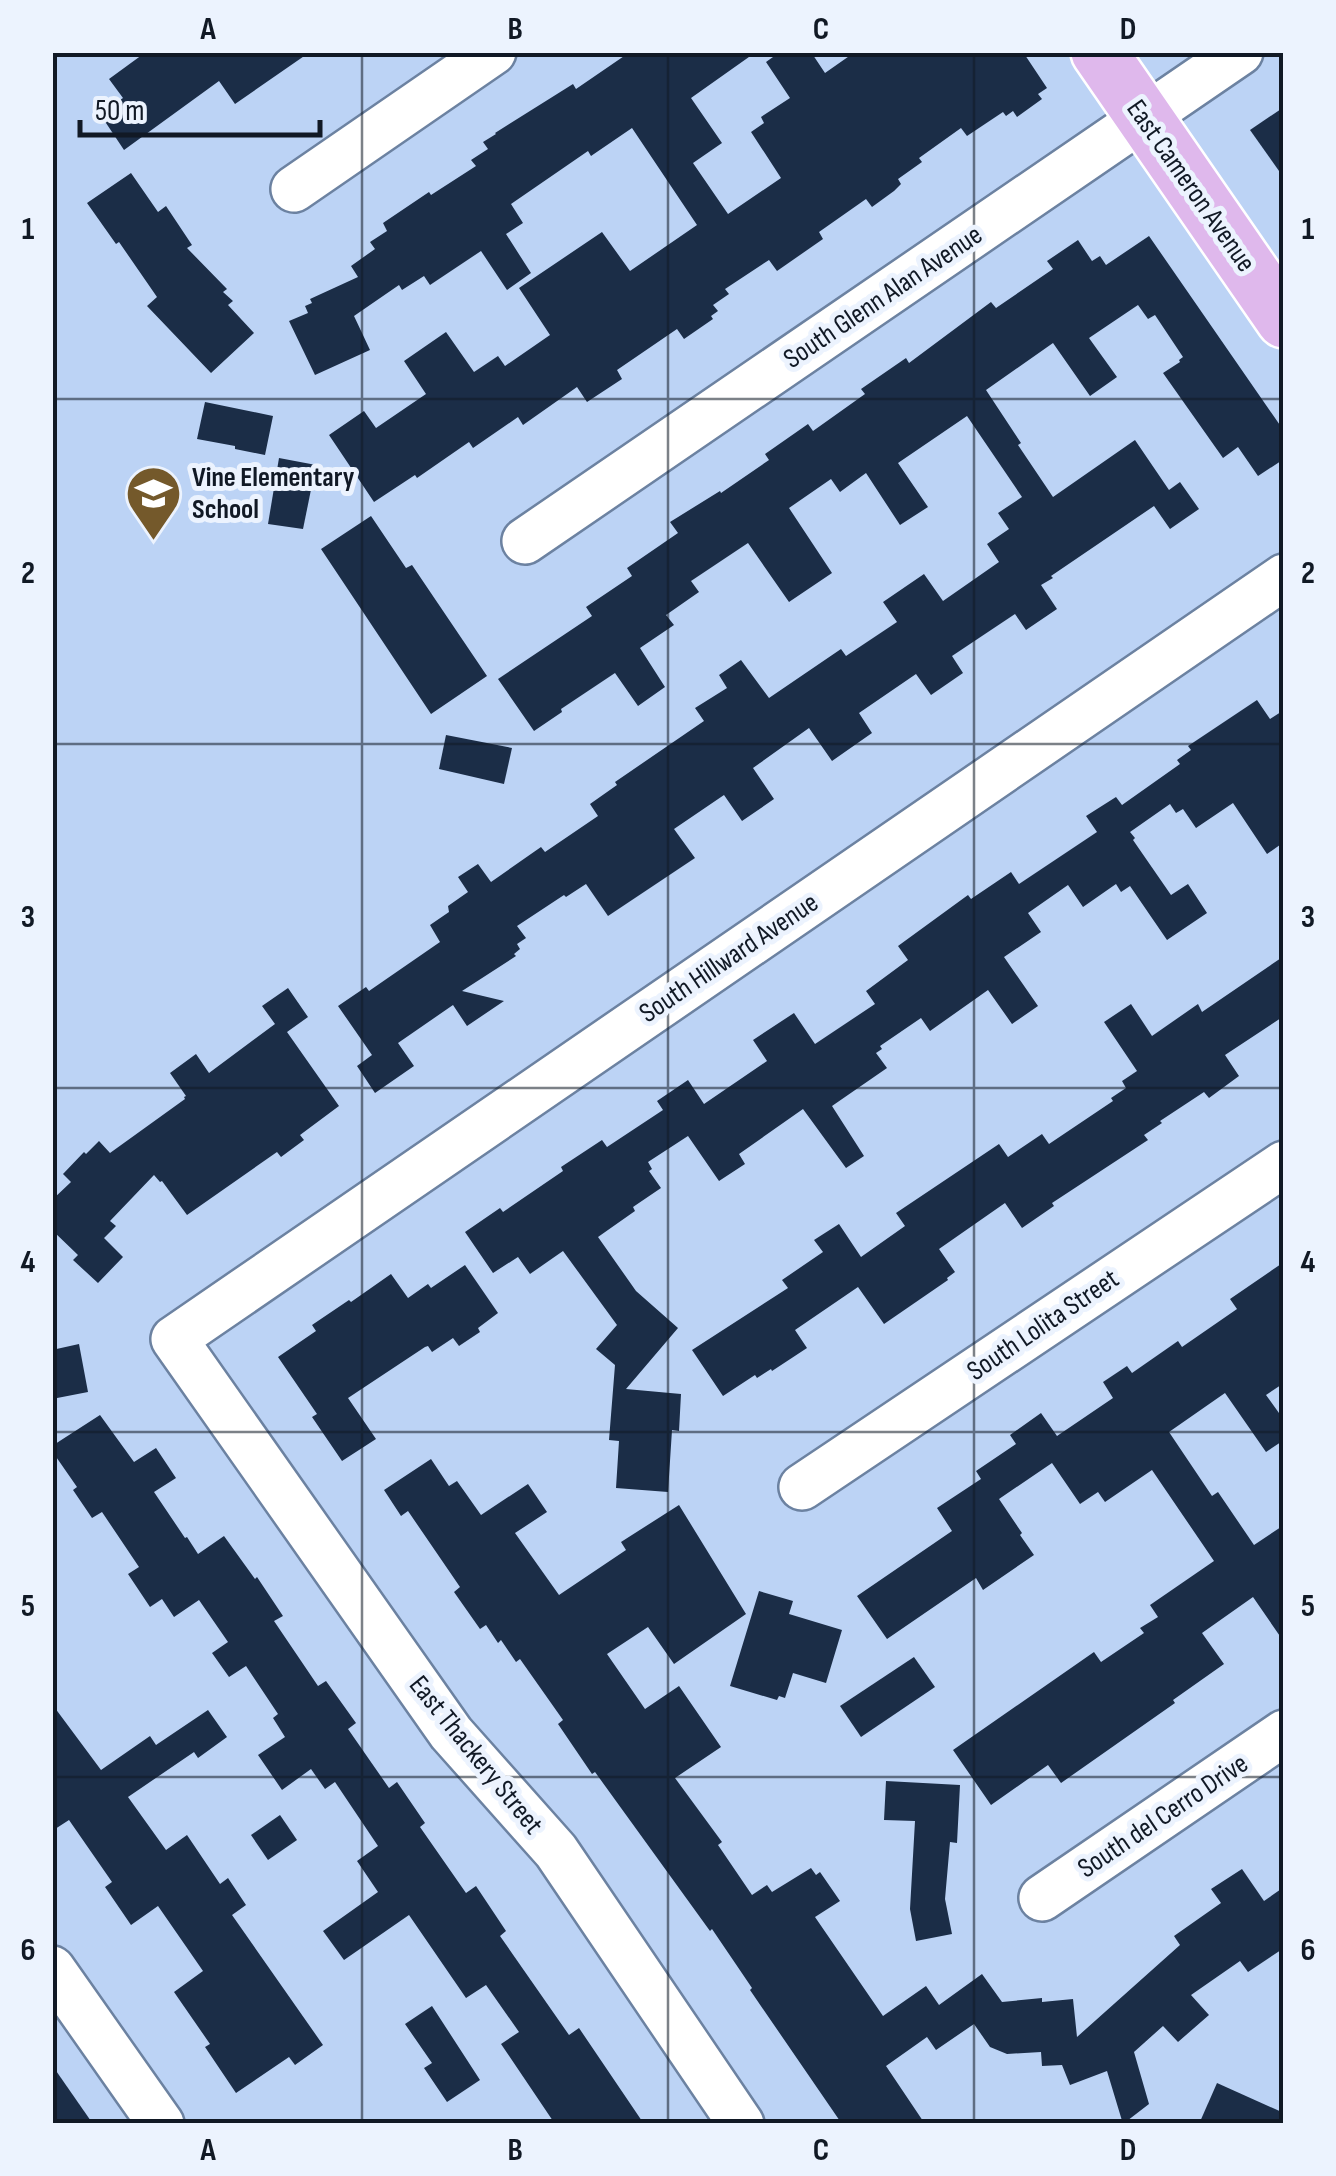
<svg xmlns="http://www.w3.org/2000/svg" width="1336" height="2176" font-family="'Sofia Sans Condensed',sans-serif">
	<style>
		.building { fill: #1b2d47 }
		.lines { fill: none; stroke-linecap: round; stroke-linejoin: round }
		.minor-casing { stroke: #6c82a1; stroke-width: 50 }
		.major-casing { stroke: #fff; stroke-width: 60 }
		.minor { stroke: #fff; stroke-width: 45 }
		.major { stroke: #dfb8ec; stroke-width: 55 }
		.grid { fill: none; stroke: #111925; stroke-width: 2.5; stroke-opacity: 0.55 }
		.labels { text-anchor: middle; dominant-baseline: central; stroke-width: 10; stroke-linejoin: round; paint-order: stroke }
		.street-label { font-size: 28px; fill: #111925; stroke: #ecf3fe }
		.poi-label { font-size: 28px; font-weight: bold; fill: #111925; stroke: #ecf3fe; text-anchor: start }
		.neatline { fill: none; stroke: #111925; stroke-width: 4 }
		.grid-label { font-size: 32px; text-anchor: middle; font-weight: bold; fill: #111925 }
	</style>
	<rect width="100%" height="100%" fill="#bcd3f5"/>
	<g class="building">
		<path d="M146 52H310L235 104 219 81 124 150 100 114 123 98 109 79Z"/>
		<path d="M630 52H756L691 98 722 143 693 163 728 214 781 178 751 132 764 123 761 117 790 98 766 62 780 52H811L825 73 855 52H1023L1047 88 1038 94 1042 99 1017 117 1013 111 1006 116 1003 112 967 136 961 128 919 158 922 162 898 179 901 184 894 191 872 207 866 199 819 232 823 239 777 271 769 260 725 289 729 294 713 305 718 311 711 316 713 319 684 339 677 329 617 370 622 379 587 402 577 387 523 425 518 417 473 448 469 442 417 478 415 475 374 502 329 435 364 411 376 428 426 394 404 361 446 332 474 372 498 356 505 366 550 335 519 288 602 232 630 271 697 225 632 128 591 156 588 151 511 204 523 223 506 234 531 273 507 290 481 251 430 285 424 276 402 290 399 285 354 316 370 350 315 375 289 321 308 313 305 306 312 303 310 299 358 277 351 266 375 249 370 242 387 231 383 223 429 192 431 195 476 166 471 160 488 149 483 142 496 134 495 133 573 84 576 89Z"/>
		<path d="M1284 107V178L1250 130Z"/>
		<path d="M131 173 158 212 166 206 192 245 187 248 227 289 223 292 233 301 228 305 254 333 211 373 147 306 157 297 119 242 116 244 87 203Z"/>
		<path d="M1149 236 1284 431V459L1258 476 1238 447 1223 458 1163 373 1180 362 1179 360 1183 357 1155 315 1148 319 1138 305 1089 338 1117 377 1090 396 1053 343 986 390 1021 443 1018 445 1053 497 1135 440 1169 490 1180 482 1199 509 1170 529 1154 506 1051 576 1053 578 1041 585 1057 609 1026 630 1015 614 952 656 963 673 931 695 916 674 859 713 872 733 832 761 809 728 753 768 774 799 742 821 724 795 674 829 695 858 608 916 586 884 566 897 564 895 517 926 526 938 517 944 520 949 514 954 516 956 462 991 504 1001 467 1026 453 1005 398 1043 414 1066 375 1093 357 1066 372 1055 338 1006 366 987 369 991 440 942 430 925 449 912 448 906 468 892 458 877 478 864 491 882 541 847 545 852 598 816 590 804 617 785 615 782 704 721 695 708 727 688 719 675 741 660 769 698 841 649 846 656 897 622 883 602 924 574 943 601 999 562 987 544 1009 529 998 513 1022 497 967 416 898 463 928 507 900 525 866 473 840 492 831 479 789 508 832 573 789 602 748 543 691 581 699 592 666 615 674 625 640 648 665 687 638 706 615 673 561 709 562 712 534 731 498 679 592 616 586 607 632 576 627 568 678 533 670 522 720 491 721 493 769 460 765 454 808 424 813 431 865 394 861 389 906 358 909 363 991 302 996 308 1053 269 1047 261 1078 240 1092 261 1100 256 1106 265Z"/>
		<path d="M205 402 273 416 265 455 235 449V446L197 439Z"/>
		<path d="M279 458 316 465 303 529 268 524Z"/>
		<path d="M371 516 406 568 412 565 487 676 431 714 321 549Z"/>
		<path d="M1257 700 1270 719 1284 710V842L1267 854 1233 803 1196 828 1183 809 1176 813 1170 804 1130 832 1135 838 1133 840 1171 895 1188 884 1207 913 1167 940 1130 886 1121 892 1116 884 1083 907 1068 885 1028 913 1041 932 1004 957 1038 1006 1012 1024 988 990 930 1031 921 1018 880 1046 882 1049 876 1053 887 1068 832 1106 864 1156 846 1168 803 1109 739 1154 745 1164 719 1181 688 1136 648 1162 652 1169 649 1171 661 1188 633 1207 635 1211 598 1237 636 1291 678 1328 626 1389 681 1394 679 1431 672 1430 668 1492 616 1488 619 1441 609 1440 615 1365 596 1349 617 1325 563 1251 530 1274 518 1257 493 1273 465 1232 500 1208 503 1212 563 1171 561 1167 602 1140 607 1147 663 1110 657 1101 688 1080 704 1104 767 1061 753 1040 794 1013 815 1044 875 1004 866 991 908 960 898 946 968 895 971 899 1011 872 1019 884 1097 832 1086 816 1116 797 1122 805 1180 764 1177 760 1191 750 1188 746Z"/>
		<path d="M446 735 512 748 504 784 439 769Z"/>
		<path d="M1284 956V1016L1225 1055 1239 1076 1209 1098 1204 1092 1160 1121 1162 1123 1144 1135 1148 1140 1052 1203 1054 1206 1022 1228 1005 1203 939 1249 955 1272 947 1278 948 1280 884 1324 858 1287 795 1330 807 1348 772 1371 771 1369 757 1378 755 1375 723 1396 692 1350 788 1288 782 1280 823 1252 814 1240 839 1224 861 1257 905 1226 896 1213 999 1144 1008 1157 1042 1134 1049 1144 1113 1101 1111 1098 1126 1088 1122 1081 1137 1071 1104 1022 1131 1004 1152 1036 1198 1004 1202 1012Z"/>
		<path d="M288 988 308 1017 287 1032 339 1106 300 1135 304 1140 281 1157 277 1152 187 1215 162 1181 160 1182 154 1175 110 1221 116 1226 104 1238 123 1257 98 1283 73 1260 78 1255 52 1230V1200L71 1182 63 1174 84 1152 86 1154 99 1141 110 1153 185 1099 184 1097 186 1096 170 1073 196 1054 209 1073 275 1024 262 1006Z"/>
		<path d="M1284 1262V1383L1266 1395 1284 1420V1440L1266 1452 1225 1393 1169 1432 1212 1496 1218 1492 1254 1545 1284 1525V1642L1253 1597 1202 1633 1224 1664 1173 1700 1175 1703 1061 1783 1048 1765 991 1805 953 1750 1094 1652 1101 1662 1144 1633 1140 1628 1158 1617 1150 1605 1214 1561 1152 1470 1105 1502 1098 1492 1080 1504 1052 1463 999 1499 1022 1533 1020 1535 1034 1555 983 1590 976 1578 887 1639 857 1596 952 1531 937 1508 981 1479 976 1471 1016 1444 1010 1435 1041 1413 1057 1436 1113 1398 1103 1382 1127 1366 1132 1373 1178 1341 1182 1347 1237 1309 1230 1299Z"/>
		<path d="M465 1265 498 1313 478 1328 480 1332 459 1346 453 1338 432 1352 428 1346 425 1347 348 1398 376 1439 342 1461 312 1417 317 1414 278 1357 316 1331 312 1325 349 1300 351 1302 391 1274 408 1298 428 1284 431 1288Z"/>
		<path d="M79 1344 88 1392 52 1399V1350Z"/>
		<path d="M100 1415 134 1462 156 1448 176 1478 154 1492 185 1538 187 1537 198 1554 224 1536 255 1579 257 1577 283 1616 274 1621 318 1686 326 1681 356 1723 348 1729 389 1788 397 1782 425 1823 420 1827 466 1893 476 1886 506 1931 500 1936 569 2035 579 2028 644 2124H555L501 2044 519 2032 486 1985 466 1998 409 1915 344 1960 323 1931 378 1892 357 1861 378 1846 335 1782 325 1789 311 1769 282 1790 258 1755 285 1737 273 1718 278 1714 246 1666 229 1677 212 1653 228 1642 199 1600 174 1617 162 1599 150 1607 128 1574 139 1567 102 1512 92 1518 73 1490 77 1487 52 1451V1446Z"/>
		<path d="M431 1459 449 1486 457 1481 481 1515 528 1484 547 1512 515 1533 559 1595 626 1550 621 1542 679 1505 746 1614 674 1664 648 1627 607 1654 645 1709 679 1686 721 1747 675 1778 722 1842 718 1845 752 1895 767 1885 772 1892 811 1868 816 1875 820 1872 840 1901 815 1917 883 2016 926 1986 939 2005 982 1974 1002 2002 1042 1998V2002L1073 1999 1077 2037 1180 1945 1174 1936 1221 1903 1211 1889 1242 1869 1264 1901 1284 1887V1948L1248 1972 1240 1961 1191 1995 1209 2015 1178 2042 1163 2026 1134 2052 1149 2104 1123 2124 1107 2071 1070 2085 1062 2065 1042 2066 1041 2052 1007 2054 990 2047 974 2024 936 2050 927 2037 886 2066 925 2124H842L750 1990 752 1988 712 1929 710 1931 595 1772 592 1774 558 1724 563 1720 520 1659 516 1662 501 1640 498 1643 486 1625 480 1629 454 1592 460 1587 408 1511 401 1516 384 1490Z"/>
		<path d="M759 1591 793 1601 789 1614 842 1630 826 1683 793 1673 785 1698 779 1696 777 1700 730 1686Z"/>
		<path d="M914 1657 935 1687 861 1737 840 1706Z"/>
		<path d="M52 1704 101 1770 150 1736 156 1745 208 1710 227 1737 198 1758 194 1752 128 1797 166 1850 187 1835 220 1884 228 1878 246 1905 232 1915 323 2045 295 2065 289 2057 236 2093 205 2047 210 2044 174 1992 203 1971 158 1906 131 1925 105 1887 112 1882 69 1820 52 1831Z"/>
		<path d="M886 1781 960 1785 957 1843 950 1842 945 1899 952 1934 916 1941 910 1909 915 1821 884 1820Z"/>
		<path d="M280 1815 297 1840 268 1860 251 1835Z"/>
		<path d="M432 2006 480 2080 447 2102 424 2068 432 2063 405 2024Z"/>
		<path d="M52 2065 93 2124H52Z"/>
		<path d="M1217 2083 1284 2113V2124H1199Z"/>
	</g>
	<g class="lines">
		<defs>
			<g id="minor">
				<path d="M294 189 493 52"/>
				<path d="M525 541 1240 52"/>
				<path d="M802 1487 1284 1164"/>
				<path d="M1042 1898 1284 1733"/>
				<path d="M52 1969 161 2124"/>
				<path d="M741 2124 556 1851 451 1733 174 1339 1284 577"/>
			</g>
			<path id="major" d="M1099 52 1284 320"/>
		</defs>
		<use href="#minor" class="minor-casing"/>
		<use href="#major" class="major-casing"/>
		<use href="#minor" class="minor"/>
		<use href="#major" class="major"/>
	</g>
	<path class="grid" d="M362 52V2124M668 52V2124M974 52V2124M52 399H1284M52 744H1284M52 1088H1284M52 1432H1284M52 1777H1284"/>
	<defs>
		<symbol id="school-pin" viewBox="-11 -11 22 30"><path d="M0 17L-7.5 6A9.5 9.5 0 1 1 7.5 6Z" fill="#74592b" stroke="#ecf3fe"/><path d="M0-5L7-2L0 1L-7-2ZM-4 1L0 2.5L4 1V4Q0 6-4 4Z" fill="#fff"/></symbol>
	</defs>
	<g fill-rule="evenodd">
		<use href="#school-pin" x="122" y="462" width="63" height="86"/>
	</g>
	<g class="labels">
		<g class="street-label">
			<text transform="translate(1191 186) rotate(55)">East Cameron Avenue</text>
			<text transform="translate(883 297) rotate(-34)">South Glenn Alan Avenue</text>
			<text transform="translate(729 958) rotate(-34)">South Hillward Avenue</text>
			<text transform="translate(1043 1325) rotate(-34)">South Lolita Street</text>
			<text transform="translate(476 1755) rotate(51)">East Thackery Street</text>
			<text transform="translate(1163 1816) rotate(-34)">South del Cerro Drive</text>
		</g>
		<g class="poi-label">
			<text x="192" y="477">Vine Elementary<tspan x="192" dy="32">School</tspan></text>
		</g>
	</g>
	<rect width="1336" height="2176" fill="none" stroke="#ecf3fe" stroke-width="110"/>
	<path d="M80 120v15h240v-15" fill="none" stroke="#111925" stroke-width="5"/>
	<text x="95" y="120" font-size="30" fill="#111925" stroke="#ecf3fe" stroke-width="8" paint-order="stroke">50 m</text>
	<rect x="55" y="55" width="1226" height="2066" class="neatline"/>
	<g class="grid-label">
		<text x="208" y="39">A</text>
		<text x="515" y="39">B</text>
		<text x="821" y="39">C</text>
		<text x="1128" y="39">D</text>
		<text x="28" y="239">1</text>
		<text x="1308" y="239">1</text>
		<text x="28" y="583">2</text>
		<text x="1308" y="583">2</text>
		<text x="28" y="927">3</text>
		<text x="1308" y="927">3</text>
		<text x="28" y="1272">4</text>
		<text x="1308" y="1272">4</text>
		<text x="28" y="1616">5</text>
		<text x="1308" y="1616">5</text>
		<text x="28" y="1960">6</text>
		<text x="1308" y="1960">6</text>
		<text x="208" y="2160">A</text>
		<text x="515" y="2160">B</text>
		<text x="821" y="2160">C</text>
		<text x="1128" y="2160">D</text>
	</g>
</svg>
